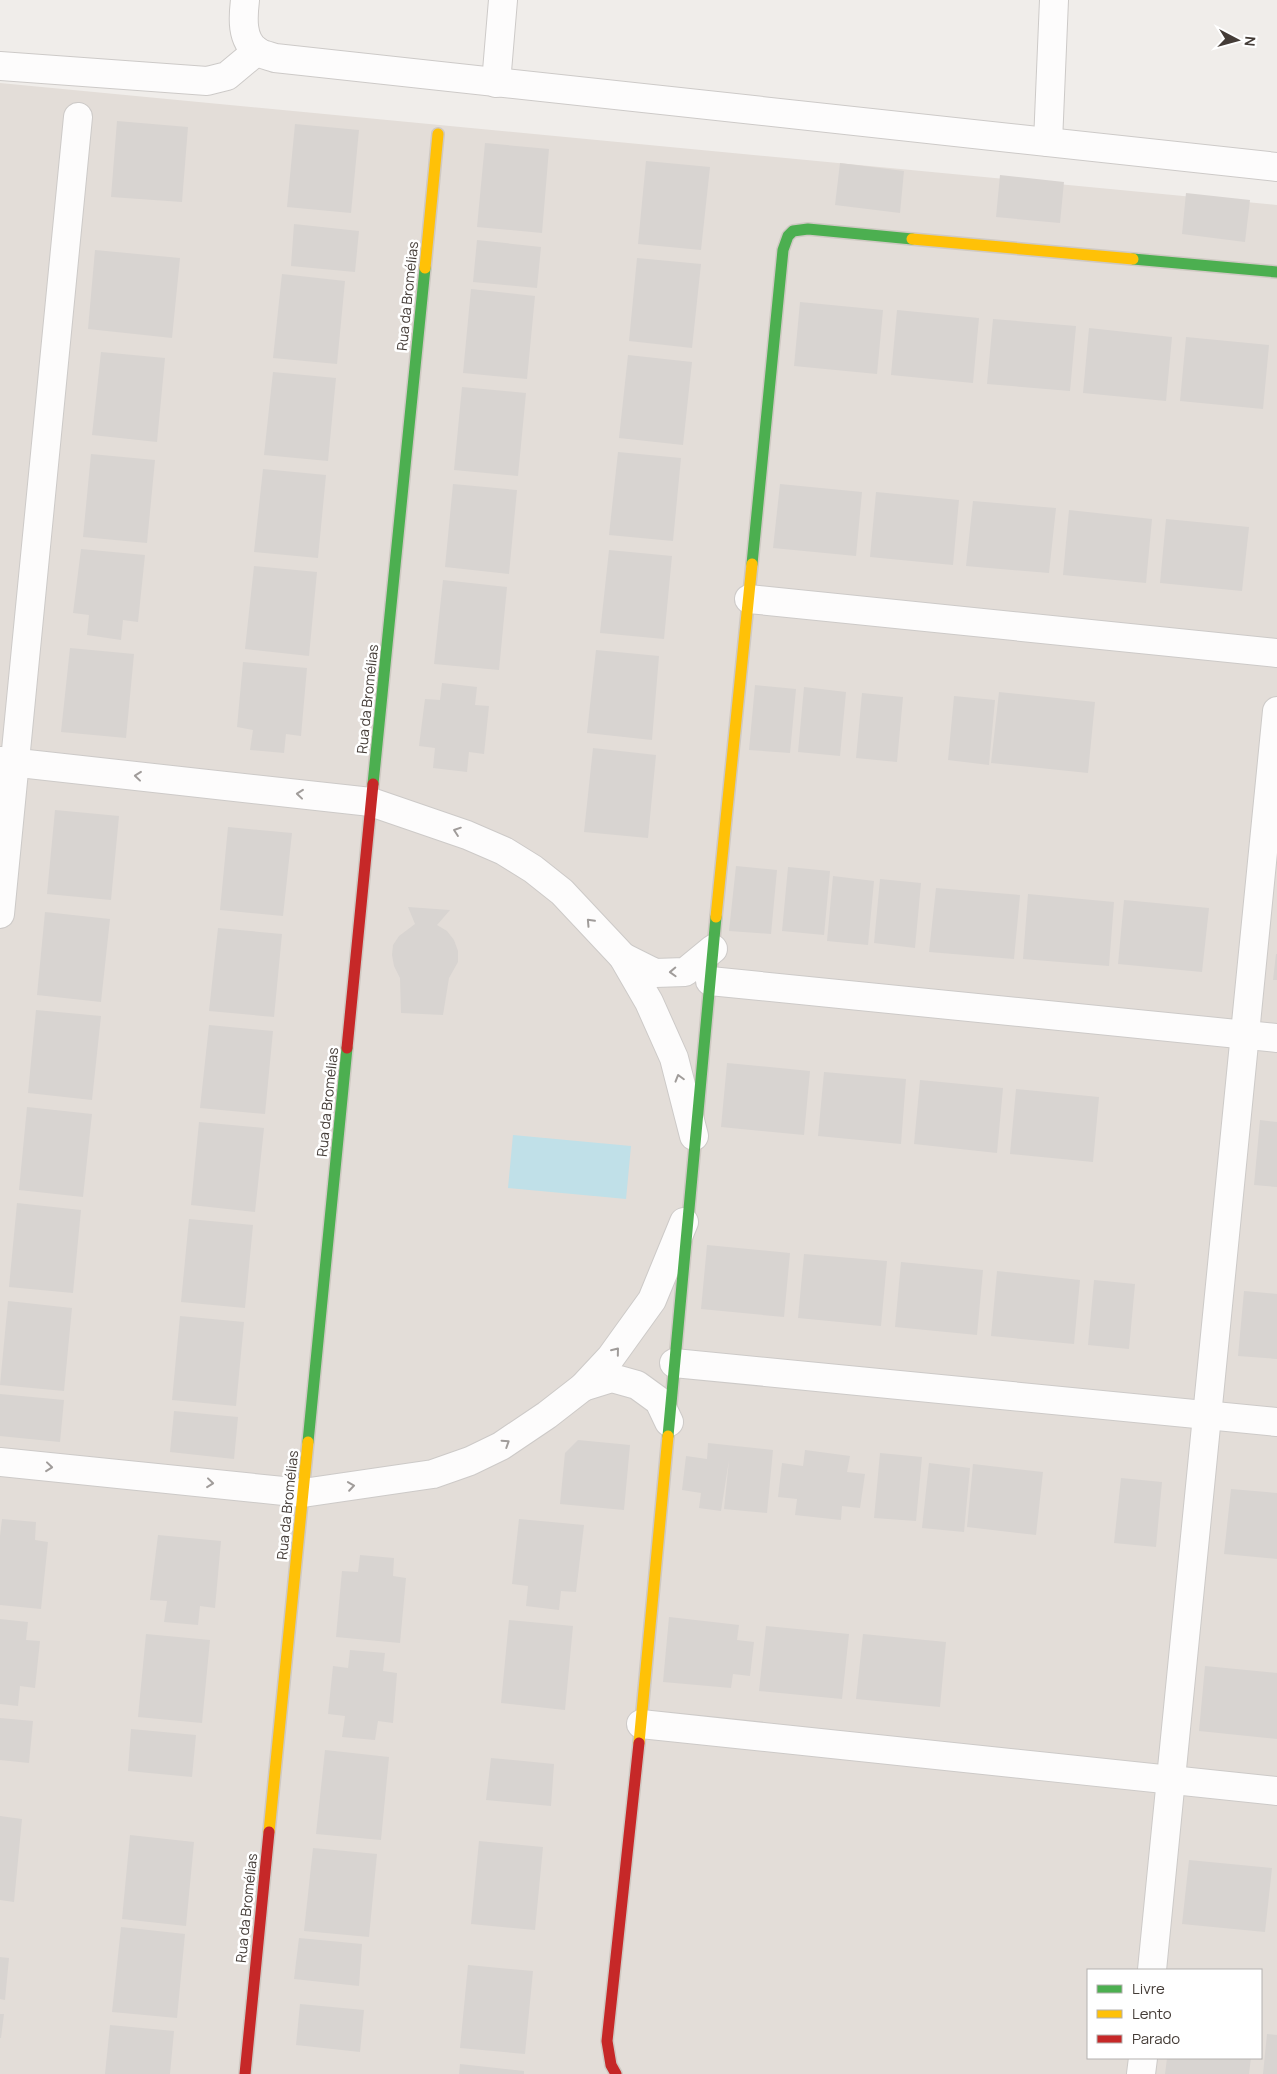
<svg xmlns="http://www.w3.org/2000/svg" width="1277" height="2074" font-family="Manrope,sans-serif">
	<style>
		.residential { fill: #e3ddd8; fill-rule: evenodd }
		.water { fill: #c0e0e8 }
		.building { fill: #d8d4d1 }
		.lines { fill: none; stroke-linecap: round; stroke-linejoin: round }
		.street-casing { stroke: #cdcac8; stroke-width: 30 }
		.fast-casing { stroke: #cfc9c3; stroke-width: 14 }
		.slow-casing { stroke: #cfc9c3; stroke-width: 14 }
		.jam-casing { stroke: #cfc9c3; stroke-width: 14 }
		.street { stroke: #fdfcfc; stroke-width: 28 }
		.fast { stroke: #4caf50; stroke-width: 11 }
		.slow { stroke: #ffc107; stroke-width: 11 }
		.jam { stroke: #c62828; stroke-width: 11 }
		.oneway { stroke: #a09c9a }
		.labels { text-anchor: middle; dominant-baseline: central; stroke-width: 5; stroke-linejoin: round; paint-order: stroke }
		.street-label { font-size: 14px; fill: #443c37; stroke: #fff }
	</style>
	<rect width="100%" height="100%" fill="#f0edea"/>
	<path class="residential" d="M0 83 1277 205V2074H0ZM1088 1970H1261V2058H1088Z"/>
	<path class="water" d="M513 1135 631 1146 626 1199 508 1188Z"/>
	<g class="building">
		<path d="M117 121 188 127 182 202 111 197Z"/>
		<path d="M295 124 359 130 351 213 287 207Z"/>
		<path d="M485 143 549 149 542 233 477 227Z"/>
		<path d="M646 161 710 167 701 250 638 244Z"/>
		<path d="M840 163 904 171 900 213 835 205Z"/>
		<path d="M1000 175 1064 182 1060 223 996 217Z"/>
		<path d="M1186 193 1250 200 1245 242 1182 234Z"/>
		<path d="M294 224 359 231 355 272 291 266Z"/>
		<path d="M477 240 541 247 537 288 473 282Z"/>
		<path d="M95 250 180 258 172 338 88 329Z"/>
		<path d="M637 258 701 264 692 348 629 341Z"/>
		<path d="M282 274 345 281 337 364 273 358Z"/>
		<path d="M471 289 535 296 527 379 463 373Z"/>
		<path d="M800 302 883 310 877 374 794 366Z"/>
		<path d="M897 310 979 318 973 383 891 375Z"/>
		<path d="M993 319 1076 326 1070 391 987 384Z"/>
		<path d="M1089 328 1172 337 1166 401 1083 393Z"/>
		<path d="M1186 337 1269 345 1263 409 1180 401Z"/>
		<path d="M101 352 165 358 157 442 92 435Z"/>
		<path d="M628 355 692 362 683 445 619 438Z"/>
		<path d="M273 372 336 378 328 461 264 455Z"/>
		<path d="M462 387 526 393 518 476 454 470Z"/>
		<path d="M618 452 681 458 673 541 609 535Z"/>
		<path d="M91 454 155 460 147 543 83 537Z"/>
		<path d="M263 469 326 475 318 558 254 552Z"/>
		<path d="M453 484 517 490 509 574 445 567Z"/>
		<path d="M780 484 862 492 856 556 773 548Z"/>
		<path d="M876 492 959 500 953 565 870 557Z"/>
		<path d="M973 501 1056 508 1049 573 966 566Z"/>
		<path d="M1069 510 1152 519 1146 583 1063 575Z"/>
		<path d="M1166 519 1249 527 1242 591 1160 583Z"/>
		<path d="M81 549 145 555 138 622 123 620 121 640 87 635 89 615 73 613Z"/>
		<path d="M609 550 672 556 664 639 600 633Z"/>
		<path d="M254 566 317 572 309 656 245 649Z"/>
		<path d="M443 580 507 587 499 670 434 664Z"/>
		<path d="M70 648 134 654 126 738 61 732Z"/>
		<path d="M596 650 659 656 652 740 587 733Z"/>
		<path d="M243 662 307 668 301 736 286 734 284 753 250 750 253 730 237 727Z"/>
		<path d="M442 683 477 687 475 705 489 706 484 754 469 752 467 772 433 768 435 748 419 746 425 699 440 700Z"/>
		<path d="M755 685 796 689 790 753 749 750Z"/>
		<path d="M804 687 846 692 840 756 798 752Z"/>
		<path d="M999 692 1095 702 1088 773 991 763Z"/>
		<path d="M862 693 903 697 897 762 856 758Z"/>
		<path d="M954 696 995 700 989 765 948 760Z"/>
		<path d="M593 748 656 755 648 838 584 832Z"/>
		<path d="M55 810 119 816 111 900 47 894Z"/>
		<path d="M228 827 292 833 283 916 220 910Z"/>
		<path d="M736 866 777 870 771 934 729 931Z"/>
		<path d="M788 867 830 871 824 935 782 931Z"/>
		<path d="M833 876 874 881 868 945 827 941Z"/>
		<path d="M880 879 921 883 915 948 874 943Z"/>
		<path d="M936 888 1020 895 1014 959 929 952Z"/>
		<path d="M1028 894 1114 902 1109 966 1023 959Z"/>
		<path d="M1124 900 1209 908 1202 972 1118 964Z"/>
		<path d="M408 907 450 910 437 925 447 931 454 940 458 951V962L449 978 443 1015 401 1013 400 978 394 966 392 955 393 945 399 936 415 924Z"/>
		<path d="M45 912 110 919 101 1002 37 995Z"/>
		<path d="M218 928 282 934 274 1017 209 1011Z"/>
		<path d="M1276 954H1277V980H1273Z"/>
		<path d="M36 1010 101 1016 92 1100 28 1093Z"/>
		<path d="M209 1025 273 1031 265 1114 200 1108Z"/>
		<path d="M727 1063 810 1071 804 1135 721 1127Z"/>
		<path d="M824 1072 906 1079 901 1144 818 1136Z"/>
		<path d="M920 1080 1003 1088 997 1153 914 1144Z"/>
		<path d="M1016 1089 1099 1097 1093 1162 1010 1154Z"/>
		<path d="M27 1107 92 1114 83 1197 19 1190Z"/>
		<path d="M1260 1120 1277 1122V1187L1254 1185Z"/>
		<path d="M199 1122 264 1128 255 1212 191 1205Z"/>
		<path d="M17 1203 81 1210 73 1293 9 1287Z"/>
		<path d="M189 1219 253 1225 245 1308 181 1302Z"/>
		<path d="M707 1245 790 1253 784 1317 701 1309Z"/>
		<path d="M804 1254 887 1261 881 1326 798 1318Z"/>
		<path d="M901 1262 983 1270 977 1335 895 1327Z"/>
		<path d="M997 1271 1080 1280 1074 1344 991 1336Z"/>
		<path d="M1094 1280 1135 1284 1129 1349 1088 1345Z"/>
		<path d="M1244 1291 1277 1294V1359L1238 1356Z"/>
		<path d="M8 1301 72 1308 64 1391 0 1385Z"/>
		<path d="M180 1316 244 1322 236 1406 172 1400Z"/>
		<path d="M0 1394 64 1400 60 1442 0 1436Z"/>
		<path d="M174 1411 238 1417 234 1459 170 1452Z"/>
		<path d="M578 1440 630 1445 624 1510 560 1504 565 1453Z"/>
		<path d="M708 1443 773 1450 767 1513 724 1509 729 1460 721 1511 699 1508 701 1493 682 1490 686 1456 707 1459Z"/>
		<path d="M805 1450 850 1456 847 1472 865 1474 860 1508 842 1506 841 1520 795 1515 797 1499 778 1497 782 1463 803 1466Z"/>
		<path d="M880 1453 922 1457 916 1521 874 1518Z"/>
		<path d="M929 1463 970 1468 964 1532 922 1528Z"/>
		<path d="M973 1464 1043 1472 1036 1535 967 1527Z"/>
		<path d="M1121 1478 1162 1482 1156 1547 1114 1543Z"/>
		<path d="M1231 1489 1277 1493V1559L1224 1554Z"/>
		<path d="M2 1519 36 1522 35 1540 48 1542 41 1609 0 1605V1536Z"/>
		<path d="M519 1519 584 1525 576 1592 561 1591 559 1610 526 1606 528 1586 512 1584Z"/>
		<path d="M158 1535 221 1541 215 1608 200 1606 198 1625 164 1622 167 1601 150 1600Z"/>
		<path d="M360 1555 394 1558 393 1576 406 1578 400 1643 336 1637 342 1571 358 1572Z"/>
		<path d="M669 1617 739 1625 737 1640 754 1642 750 1676 733 1674 731 1688 663 1682Z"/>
		<path d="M0 1619 28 1622 26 1640 40 1641 35 1688 20 1686 18 1706 0 1704Z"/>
		<path d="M509 1620 573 1626 565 1710 501 1703Z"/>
		<path d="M766 1626 849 1634 842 1699 759 1691Z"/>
		<path d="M146 1634 210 1640 202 1723 138 1717Z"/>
		<path d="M863 1634 946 1642 940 1707 856 1699Z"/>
		<path d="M350 1650 385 1653 383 1671 397 1673 393 1723 378 1721 375 1740 342 1737 345 1716 328 1714 333 1666 348 1668Z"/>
		<path d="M1205 1666 1277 1673V1739L1199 1731Z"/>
		<path d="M0 1718 33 1721 29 1763 0 1760Z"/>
		<path d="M131 1729 196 1735 192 1777 128 1771Z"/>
		<path d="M325 1750 389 1757 381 1840 316 1834Z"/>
		<path d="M491 1758 554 1764 551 1806 486 1800Z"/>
		<path d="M0 1816 22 1819 14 1902 0 1900Z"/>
		<path d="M130 1835 194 1842 186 1926 122 1919Z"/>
		<path d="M479 1841 543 1847 535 1930 471 1924Z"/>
		<path d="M313 1848 377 1854 369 1937 304 1931Z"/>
		<path d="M1189 1860 1272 1868 1265 1932 1182 1924Z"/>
		<path d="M121 1927 185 1934 177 2018 112 2012Z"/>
		<path d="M299 1938 362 1944 359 1986 294 1979Z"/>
		<path d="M0 1957 9 1958 5 2000 0 1999Z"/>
		<path d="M468 1965 533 1971 525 2054 460 2048Z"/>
		<path d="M300 2004 364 2010 360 2052 296 2045Z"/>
		<path d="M0 2014H4L1 2038H0Z"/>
		<path d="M110 2025 174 2031 170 2074H105Z"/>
		<path d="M1267 2034 1277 2035V2074H1263Z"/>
		<path d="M1167 2058H1251L1249 2074H1165Z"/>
		<path d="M460 2064 524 2071V2074H459Z"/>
	</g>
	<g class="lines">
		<defs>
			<g id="street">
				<path d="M245 0C243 17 241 40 257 51 262 55 270 56 275 58L1277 167"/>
				<path d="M0 66 207 81 227 76 257 51"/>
				<path d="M496 83 503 0"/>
				<path d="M1048 142 1054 0"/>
				<path d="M749 599 1277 653"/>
				<path d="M0 761 371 802 467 835 504 851 533 869 562 892 623 957 649 1002 674 1058 694 1136"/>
				<path d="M0 914 78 117"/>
				<path d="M623 957 655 973 685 972 713 949"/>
				<path d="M710 981 1277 1038"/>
				<path d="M674 1363 1277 1422"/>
				<path d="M583 1387 612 1378 637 1385 659 1401 669 1422"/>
				<path d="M0 1462 303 1493 433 1474 470 1461 501 1446 547 1415 583 1387 611 1357 652 1300 684 1222"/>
				<path d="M641 1724 1277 1791"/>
				<path d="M1152 1970 1277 711"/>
				<path d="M1141 2074 1143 2058"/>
			</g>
			<g id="fast">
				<path d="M1133 259 1277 272"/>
				<path d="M752 564 783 250 788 236 793 231 808 229 912 239"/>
				<path d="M373 784 425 268"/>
				<path d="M668 1436 716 917"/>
				<path d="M308 1442 347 1048"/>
			</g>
			<g id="slow">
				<path d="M912 239 1133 259"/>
				<path d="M425 268 438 134"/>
				<path d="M716 917 752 564"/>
				<path d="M639 1743 668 1436"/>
				<path d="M269 1832 308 1442"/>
			</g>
			<g id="jam">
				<path d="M347 1048 373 784"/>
				<path d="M245 2074 269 1832"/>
				<path d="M616 2074 611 2065 607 2041 639 1743"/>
			</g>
		</defs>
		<use href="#street" class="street-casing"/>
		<use href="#fast" class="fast-casing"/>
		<use href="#slow" class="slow-casing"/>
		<use href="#jam" class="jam-casing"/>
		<use href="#street" class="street"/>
		<use href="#fast" class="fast"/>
		<use href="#slow" class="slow"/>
		<use href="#jam" class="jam"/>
	</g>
	<defs><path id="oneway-chevron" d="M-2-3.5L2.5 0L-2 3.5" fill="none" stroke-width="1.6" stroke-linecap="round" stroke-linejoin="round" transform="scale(1.25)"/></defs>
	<g class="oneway">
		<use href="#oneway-chevron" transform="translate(138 776) rotate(-174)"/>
		<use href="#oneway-chevron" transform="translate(300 794) rotate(-174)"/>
		<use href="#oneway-chevron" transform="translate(457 831) rotate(-161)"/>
		<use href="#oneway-chevron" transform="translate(590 922) rotate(-133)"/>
		<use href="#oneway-chevron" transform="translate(673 972) rotate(178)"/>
		<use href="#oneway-chevron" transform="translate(679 1078) rotate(-106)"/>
		<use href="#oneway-chevron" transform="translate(616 1351) rotate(-51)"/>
		<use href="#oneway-chevron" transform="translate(506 1443) rotate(-33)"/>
		<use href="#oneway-chevron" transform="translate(49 1467) rotate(6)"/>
		<use href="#oneway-chevron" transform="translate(210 1483) rotate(6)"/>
		<use href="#oneway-chevron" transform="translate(351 1486) rotate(-8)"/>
	</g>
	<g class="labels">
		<g class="street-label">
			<text transform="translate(407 296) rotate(-84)">Rua da Bromélias</text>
			<text transform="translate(367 699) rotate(-84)">Rua da Bromélias</text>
			<text transform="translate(327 1102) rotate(-84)">Rua da Bromélias</text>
			<text transform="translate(287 1505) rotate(-84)">Rua da Bromélias</text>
			<text transform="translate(246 1908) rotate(-84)">Rua da Bromélias</text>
		</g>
	</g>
	<rect x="1087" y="1969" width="175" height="90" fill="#ffffff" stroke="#b4b1af"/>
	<rect x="1097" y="1985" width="25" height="8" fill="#4caf50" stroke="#b4b1af"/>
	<text x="1132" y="1994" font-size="15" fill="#443c37">Livre</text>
	<rect x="1097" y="2010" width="25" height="8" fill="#ffc107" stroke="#b4b1af"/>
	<text x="1132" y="2019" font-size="15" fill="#443c37">Lento</text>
	<rect x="1097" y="2035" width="25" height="8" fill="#c62828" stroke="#b4b1af"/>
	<text x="1132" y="2044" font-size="15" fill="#443c37">Parado</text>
	<g transform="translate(1237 40) rotate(96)" stroke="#ffffff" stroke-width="4" paint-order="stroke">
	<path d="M0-4L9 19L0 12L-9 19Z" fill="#443c37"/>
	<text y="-8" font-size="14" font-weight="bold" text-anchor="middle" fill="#443c37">N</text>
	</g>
</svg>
